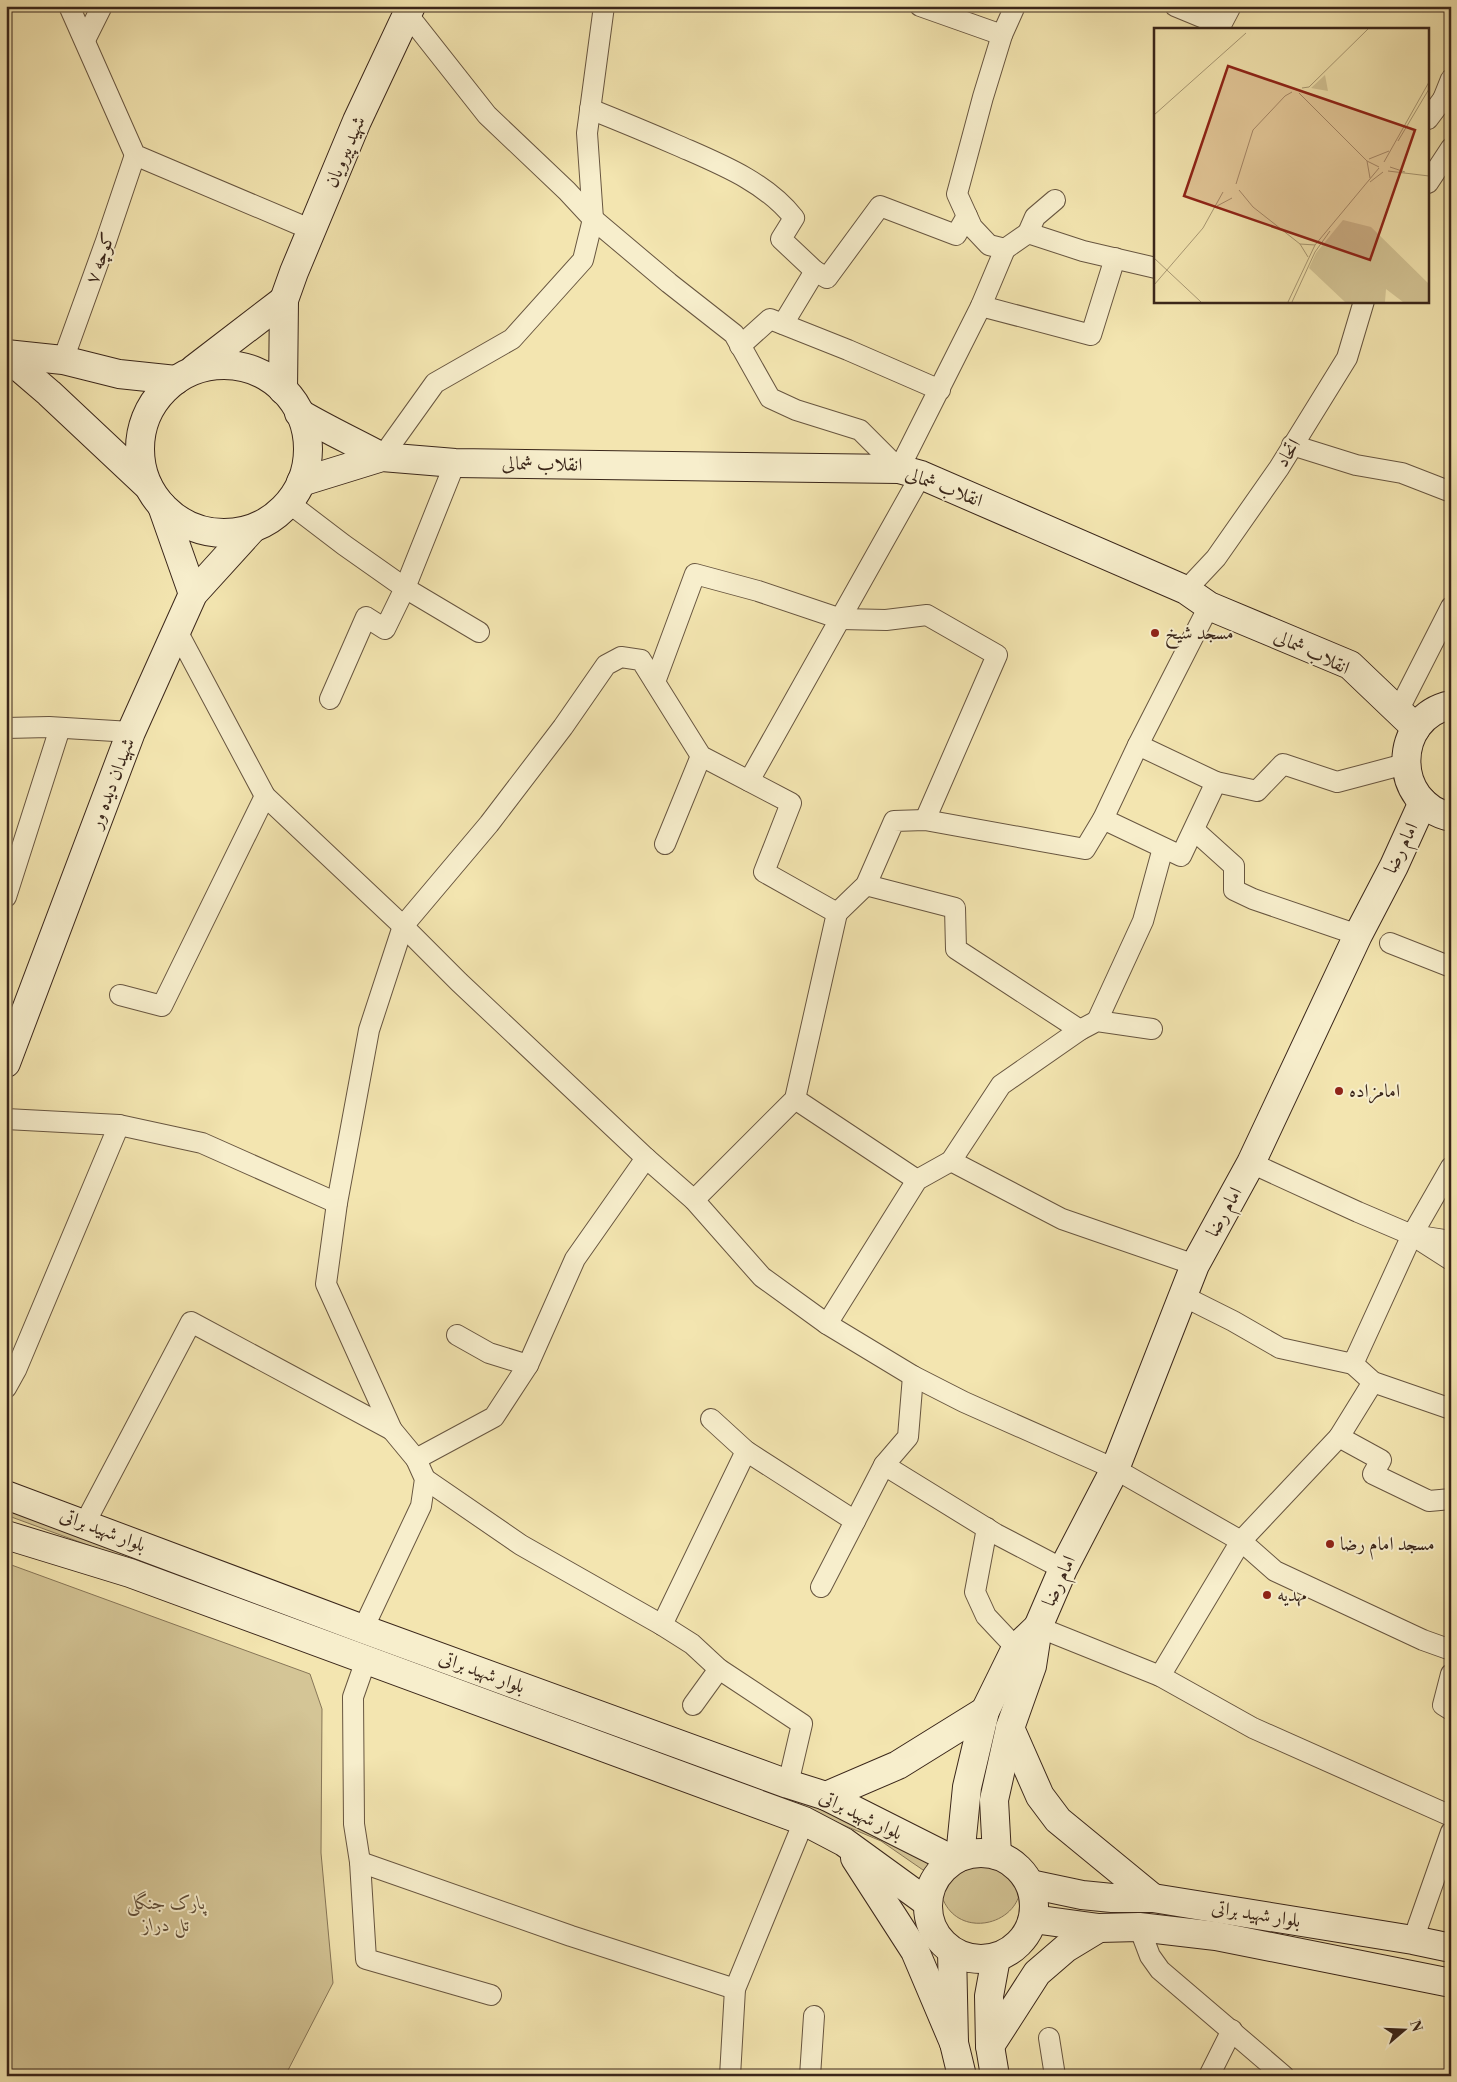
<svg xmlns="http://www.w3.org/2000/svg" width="1457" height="2082" font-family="'Libre Bodoni',Amiri,serif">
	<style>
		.green { fill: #d4c596; stroke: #877658 }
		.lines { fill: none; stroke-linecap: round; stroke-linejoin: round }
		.street-casing { stroke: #685640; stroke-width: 22 }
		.secondary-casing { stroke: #3a261a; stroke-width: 30 }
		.street { stroke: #f7eecc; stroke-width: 20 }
		.secondary { stroke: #f7eecc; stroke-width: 28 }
		.poi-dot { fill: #8f2418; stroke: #f7eecc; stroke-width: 2 }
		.labels { text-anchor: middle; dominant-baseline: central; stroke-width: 4; stroke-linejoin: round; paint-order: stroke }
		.street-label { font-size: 19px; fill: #3a261a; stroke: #f7eecc }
		.poi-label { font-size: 19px; fill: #3a261a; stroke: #f7eecc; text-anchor: start }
		.park-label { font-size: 19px; font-style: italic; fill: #604e39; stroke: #f7eecc }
		.inset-road { fill: none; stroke: #a99974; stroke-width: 1 }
		.view { fill: #8f2418; fill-opacity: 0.15; stroke: #8f2418; stroke-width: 2.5 }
		.inset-edge { fill: none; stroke: #3a261a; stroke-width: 2.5 }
	</style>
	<rect width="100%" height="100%" fill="#f3e5b0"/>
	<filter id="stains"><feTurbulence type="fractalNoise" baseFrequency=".004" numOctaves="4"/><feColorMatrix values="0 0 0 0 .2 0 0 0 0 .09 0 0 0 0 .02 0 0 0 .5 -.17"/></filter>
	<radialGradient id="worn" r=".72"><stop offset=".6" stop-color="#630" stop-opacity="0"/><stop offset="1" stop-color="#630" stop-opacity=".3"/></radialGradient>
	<g class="green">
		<path d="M6 1507 823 1805 934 1862 931 1868 923 1870 881 1841 796 1805 6 1515Z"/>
		<path d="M6 1563 310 1674 322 1709 321 1853 333 1983 285 2076H6Z"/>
		<path d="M975 1842C995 1845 1009 1847 1017 1868 1039 1922 953 1949 940 1890 938 1883 941 1874 942 1867Z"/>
	</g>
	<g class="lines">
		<defs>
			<g id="street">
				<path d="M69 6 135 155 312 230"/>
				<path d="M401 6 487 115 567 191 593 219 669 283 734 334 770 398 796 410 860 430 899 469 981 306 1005 249 989 245 972 227 957 194 983 97 1002 35 1015 6"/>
				<path d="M920 6 1002 35"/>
				<path d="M1175 6 1221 25 1231 6"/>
				<path d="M85 40 102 6"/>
				<path d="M1443 99 1451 79"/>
				<path d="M590 109C620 121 649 133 679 146 720 164 766 182 794 218L781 239 815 271"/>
				<path d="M1428 119 1443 99 1451 102"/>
				<path d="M1428 183 1451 148"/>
				<path d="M1028 233 1035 217 1055 200"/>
				<path d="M1005 249 1028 233 1083 251 1156 268"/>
				<path d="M981 306 1091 335 1115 258"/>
				<path d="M783 324 815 271 827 278 880 206 956 235 967 216"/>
				<path d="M740 346 770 319 848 350 940 390"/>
				<path d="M63 360 106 241 135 155"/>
				<path d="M1292 445 1356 465 1402 473 1451 492"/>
				<path d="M382 457 435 383 512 339 583 260 593 219 587 133 604 6"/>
				<path d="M289 503 344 545 405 588 479 632"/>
				<path d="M1186 590 1216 558 1279 468 1347 358 1364 301"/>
				<path d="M177 631 265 796 403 926 459 982 646 1158 694 1200 762 1277 827 1324 913 1376 964 1402 1115 1469 1241 1541 1275 1571 1423 1640 1451 1650"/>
				<path d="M655 682 695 574 758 591 841 619 886 620 927 615 997 655 925 820"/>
				<path d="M330 699 366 617 385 629 405 588 455 463"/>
				<path d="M1398 711 1451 607"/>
				<path d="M6 728 49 727 131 732"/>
				<path d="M1138 745 1216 782 1257 791 1283 764 1337 782 1405 764"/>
				<path d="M749 781 921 475"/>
				<path d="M1103 819 1181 856 1216 782"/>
				<path d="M1194 830 1234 866V890L1253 899 1358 935"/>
				<path d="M665 844 701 756"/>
				<path d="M866 885 955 908 956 949 1080 1030"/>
				<path d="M6 897 60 728"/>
				<path d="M837 913 866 885 894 821 925 820 1085 849 1103 819 1138 745 1209 606"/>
				<path d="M1390 943 1451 967"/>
				<path d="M120 995 162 1006 265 796"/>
				<path d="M1097 1021 1143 921 1163 848"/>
				<path d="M795 1099 917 1180"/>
				<path d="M6 1119 119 1125 202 1143 337 1203 326 1284 392 1430 416 1459"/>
				<path d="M951 1161 1062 1219 1195 1265"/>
				<path d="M1251 1163 1358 1212 1412 1235 1451 1167"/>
				<path d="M337 1203 369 1030 403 926 489 824 563 727 606 665 621 657 641 660 701 756 791 803 764 872 837 913 795 1099 694 1200"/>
				<path d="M1412 1235 1451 1260"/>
				<path d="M1419 1236 1451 1241"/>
				<path d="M1183 1296 1233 1321 1280 1348 1353 1364 1412 1235"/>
				<path d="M827 1324 917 1180 951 1161 1001 1085 1080 1030 1097 1021 1152 1029"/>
				<path d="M457 1335 489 1353 528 1365"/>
				<path d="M1353 1364 1373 1382 1451 1409"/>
				<path d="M6 1388 16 1370 119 1125"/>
				<path d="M711 1419 746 1451 855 1521"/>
				<path d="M1339 1437 1373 1382"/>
				<path d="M884 1465 996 1534 1063 1569"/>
				<path d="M425 1479 521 1545 662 1625 692 1644 719 1669 802 1724 788 1784"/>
				<path d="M85 1523 191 1322 392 1430"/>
				<path d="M987 1528 975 1592 986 1616 1016 1648"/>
				<path d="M821 1587 884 1465 908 1437 913 1376"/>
				<path d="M662 1625 746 1451"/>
				<path d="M1038 1627 1160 1676 1253 1728 1451 1816"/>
				<path d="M363 1629 421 1506 425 1479 416 1459 494 1417 528 1365 575 1259 646 1158"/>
				<path d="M366 1660 353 1697 354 1824 360 1862 366 1959 491 1995"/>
				<path d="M1451 1674 1443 1705 1451 1710"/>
				<path d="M1160 1676 1241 1541 1339 1437 1381 1460 1373 1474 1429 1501 1451 1499"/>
				<path d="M693 1705 719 1669"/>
				<path d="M360 1862 571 1936 735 1989"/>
				<path d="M1139 1927 1150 1956 1160 1970 1284 2076"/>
				<path d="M1413 1940 1451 1832"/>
				<path d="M1049 2038 1055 2076"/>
				<path d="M730 2076 735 1989 804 1821"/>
				<path d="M810 2076 814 2016"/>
				<path d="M1209 2076 1232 2030"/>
			</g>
			<g id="secondary">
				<path d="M6 354 63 360 119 374 176 380"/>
				<path d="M6 356 49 393 148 486"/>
				<circle cx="224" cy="449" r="84"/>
				<path d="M194 369 284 300"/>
				<path d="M283 390 284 300 294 272 357 121 411 6"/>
				<path d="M299 413C326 429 354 442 382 457"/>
				<path d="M301 482 382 457 455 463 899 469 921 475 1186 590 1209 606 1350 665 1416 728"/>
				<path d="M162 506 193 594"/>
				<path d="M1451 705C1392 717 1391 804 1451 817"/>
				<path d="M6 1063 131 732 193 594 252 529"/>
				<path d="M6 1495 363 1629 788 1784 826 1796 953 1860"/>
				<path d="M6 1535 130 1573 804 1821 844 1842 928 1903"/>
				<path d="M1010 1728 1040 1796 1058 1820 1153 1898"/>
				<path d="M826 1796 898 1765 985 1711"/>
				<circle cx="981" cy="1906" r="53"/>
				<path d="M997 1855 994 1800 1010 1728 1032 1666 1038 1627 1063 1569 1115 1469 1195 1265 1251 1163 1358 935 1394 866 1423 802"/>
				<path d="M960 1857 967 1787 985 1711 1016 1648 1038 1627"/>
				<path d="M855 1858 915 1951 954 2043"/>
				<path d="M1030 1884 1082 1895 1112 1898H1153L1413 1940 1451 1948"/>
				<path d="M1033 1919 1099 1928 1139 1927 1216 1936 1451 1983"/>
				<path d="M952 1951 954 2043 962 2076"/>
				<path d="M990 2046 1037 1973 1066 1948 1099 1928"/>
				<path d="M995 2076 990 2046 989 1996 996 1958"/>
			</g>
		</defs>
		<use href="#street" class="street-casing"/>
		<use href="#secondary" class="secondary-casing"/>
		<use href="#street" class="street"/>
		<use href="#secondary" class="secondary"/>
	</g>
	<g class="poi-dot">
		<circle cx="1155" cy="633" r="5"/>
		<circle cx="1339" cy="1091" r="5"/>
		<circle cx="1330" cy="1544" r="5"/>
		<circle cx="1267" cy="1595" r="5"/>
	</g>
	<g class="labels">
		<g class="street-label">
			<text transform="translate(345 152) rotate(-67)">شهید پیرویان</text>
			<text transform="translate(100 258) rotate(-70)">کوچه ۷</text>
			<text transform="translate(1288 453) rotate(-58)">اتحاد</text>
			<text transform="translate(542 464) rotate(1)">انقلاب شمالی</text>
			<text transform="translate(944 487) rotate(21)">انقلاب شمالی</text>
			<text transform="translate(1312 652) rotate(25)">انقلاب شمالی</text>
			<text transform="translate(112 783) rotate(-69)">شهیدان دیده ور</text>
			<text transform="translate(1401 848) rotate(-64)">امام رضا</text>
			<text transform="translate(1224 1212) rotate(-61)">امام رضا</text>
			<text transform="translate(103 1530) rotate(21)">بلوار شهید براتی</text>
			<text transform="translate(1059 1581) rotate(-65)">امام رضا</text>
			<text transform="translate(482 1672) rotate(20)">بلوار شهید براتی</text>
			<text transform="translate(861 1815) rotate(26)">بلوار شهید براتی</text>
			<text transform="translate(1256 1914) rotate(9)">بلوار شهید براتی</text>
		</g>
		<g class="poi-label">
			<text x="1165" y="633">مسجد شیخ</text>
			<text x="1349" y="1091">امامزاده</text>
			<text x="1340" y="1544">مسجد امام رضا</text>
			<text x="1277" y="1595">مهدیه</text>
		</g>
		<g class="park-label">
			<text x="166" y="1903">پارک جنگلی<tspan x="166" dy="22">تل دراز</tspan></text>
		</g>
	</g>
	<g transform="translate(1154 28)">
		<rect width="275" height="275" fill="#f3e5b0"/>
		<path d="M171 47 174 63 157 60ZM189 192 217 199 275 256V274H249L232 261 231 274H191L155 240 162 225Z" fill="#d4c596"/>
		<path class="inset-road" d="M148 60 155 59 214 1M145 65 213 133 225 139M0 87 92 5M244 113 275 61M215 131 235 123M213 133 216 150M230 134 275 54M236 139 251 144M234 143 275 148M216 154 229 144M82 156 99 102 131 68 138 64M85 162 99 179 146 216 154 229M63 178 78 170M146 216 161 217M0 230 47 274M0 257 49 200 69 164M134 274 161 217 225 140M138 274 161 224 176 203"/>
		<path class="view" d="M74 38 261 102 216 232 30 168Z"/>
		<rect width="275" height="275" class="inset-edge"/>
	</g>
	<rect width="1457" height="2082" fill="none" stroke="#f3e5b0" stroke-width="25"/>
	<rect x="8" y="8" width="1442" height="2067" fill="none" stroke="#3a261a" stroke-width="2.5"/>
	<rect x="12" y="12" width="1432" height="2057" fill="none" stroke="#3a261a"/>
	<g transform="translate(1404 2030) rotate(71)" stroke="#f7eecc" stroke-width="4" paint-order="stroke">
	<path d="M0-4L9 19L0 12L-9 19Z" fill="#3a261a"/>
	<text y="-8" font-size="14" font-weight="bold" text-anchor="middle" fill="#3a261a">N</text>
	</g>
	<rect width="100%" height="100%" filter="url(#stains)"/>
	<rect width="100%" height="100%" fill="url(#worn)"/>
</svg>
